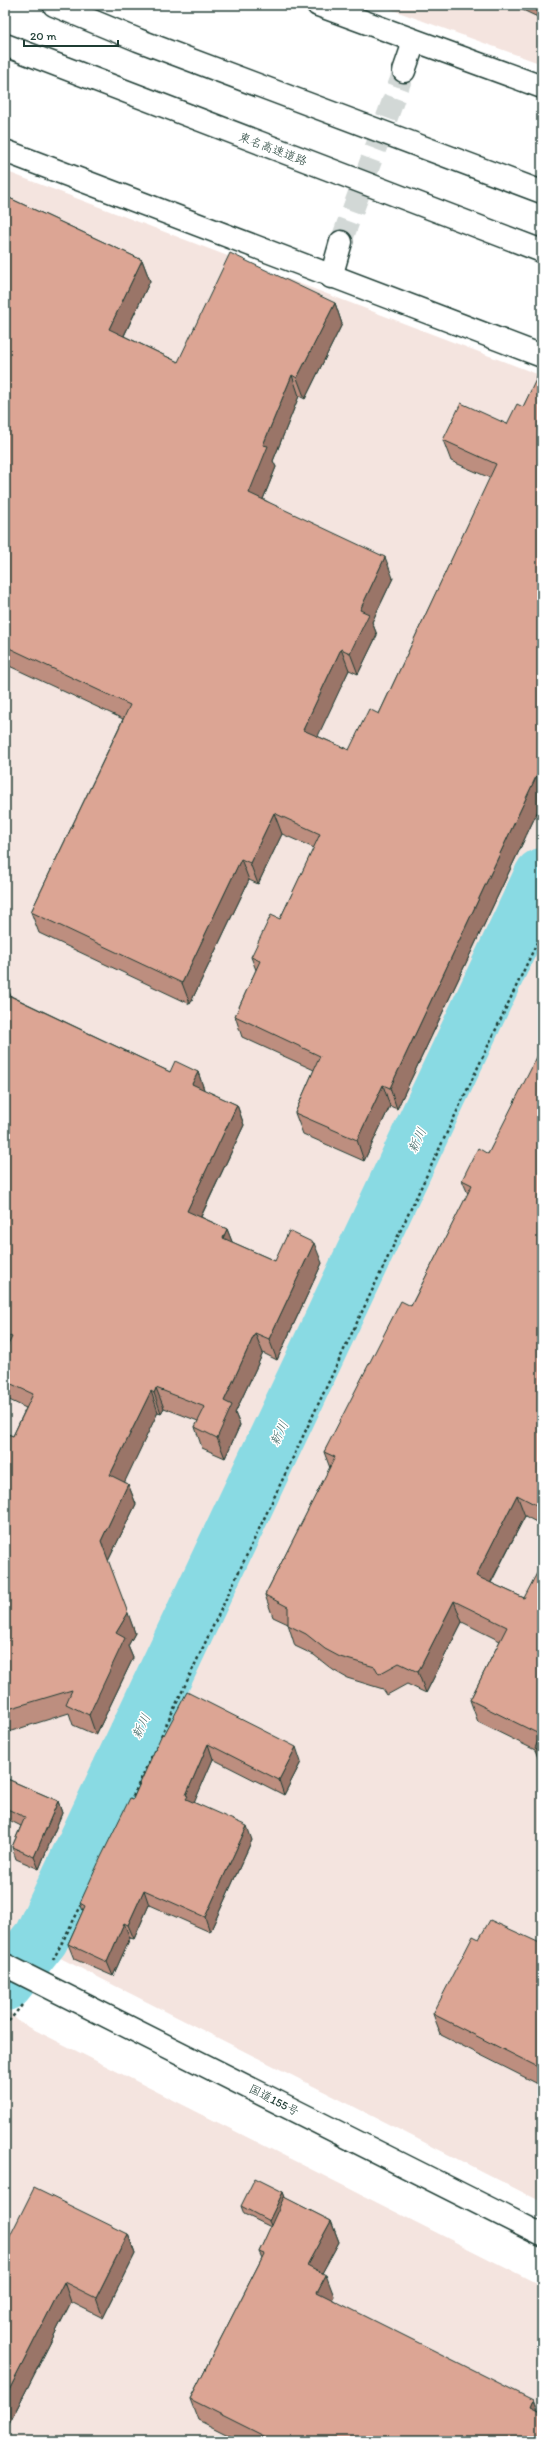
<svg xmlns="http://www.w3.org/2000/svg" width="547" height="2446" font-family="Itim,'Klee One',sans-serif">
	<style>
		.built { fill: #f4e4df }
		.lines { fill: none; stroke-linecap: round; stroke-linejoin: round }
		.river { stroke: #89dae3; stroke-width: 56 }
		.street-tunnel { stroke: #d2d8d6; stroke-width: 22; stroke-dasharray: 22 11; stroke-linecap: butt }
		.street-casing { stroke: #1f3d34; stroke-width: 25 }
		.highway-casing { stroke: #1f3d34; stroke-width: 25 }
		.path { stroke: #1f3d34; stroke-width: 2.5; stroke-dasharray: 3 3; stroke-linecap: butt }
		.street { stroke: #fff; stroke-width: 22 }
		.highway { stroke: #fff; stroke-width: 22 }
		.wall { fill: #bd8e7f; stroke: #1f3d34 }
		.shaded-wall { fill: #9a7468; stroke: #1f3d34 }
		.building { fill: #dca594; stroke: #1f3d34 }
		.labels { text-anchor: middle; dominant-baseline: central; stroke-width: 3; stroke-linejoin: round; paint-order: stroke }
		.street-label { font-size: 12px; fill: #1f3d34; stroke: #fff }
		.water-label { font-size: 13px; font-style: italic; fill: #3a6460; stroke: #fff }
	</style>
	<rect width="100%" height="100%" fill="#fff"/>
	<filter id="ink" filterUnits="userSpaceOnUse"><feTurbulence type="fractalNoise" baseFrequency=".025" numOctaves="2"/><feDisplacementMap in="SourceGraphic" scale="8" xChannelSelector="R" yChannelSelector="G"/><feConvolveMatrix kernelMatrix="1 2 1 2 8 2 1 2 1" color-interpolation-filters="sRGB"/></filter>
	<g filter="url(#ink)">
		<g class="built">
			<path d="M379 5H542V64Z"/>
			<path d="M5 171 542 376V2202L5 1930Z"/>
			<path d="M5 2007 19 2022 542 2286V2441H5Z"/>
		</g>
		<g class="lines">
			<path class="river" d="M5 1983 41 1938 542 876"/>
			<path class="street-tunnel" d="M341 242 404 71"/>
			<defs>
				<g id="street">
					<path d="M318 5 542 87"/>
					<path d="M404 71 414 42"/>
					<path d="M5 151 542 356"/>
					<path d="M331 277 341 242"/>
				</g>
				<g id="highway">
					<path d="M54 5 138 40 542 192"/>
					<path d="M5 45 542 251"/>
					<path d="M5 1965 542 2235"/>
				</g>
			</defs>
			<use href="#street" class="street-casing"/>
			<use href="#highway" class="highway-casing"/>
			<g class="path">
				<path d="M161 1736 542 932"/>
				<path d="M130 1802 157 1745"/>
				<path d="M53 1960 82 1904"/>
				<path d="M5 2026 22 2005"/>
			</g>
			<use href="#street" class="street"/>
			<use href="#highway" class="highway"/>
		</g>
		<g class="wall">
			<path d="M512 5H542V19Z"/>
			<path d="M5 196 142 260 150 281 124 336 178 362 335 303 342 324 305 399 299 396 273 461 276 467 263 499 393 578 372 622 377 635 358 674 349 670 317 736 349 750 379 714 490 478 451 461 443 440 507 424 523 407 542 370V802L397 1109 390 1106 364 1161 303 1134 295 1113 314 1070 242 1037 235 1016 256 970 251 957 280 919 314 848 282 834 258 884 249 880 190 1004 39 933 31 912 123 719 5 664Z"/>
			<path d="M5 990 9 992 11 996 170 1072H198L204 1090 237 1105 244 1125 201 1217 227 1229 232 1242 275 1261 322 1263 277 1360 263 1353 235 1413 240 1425 225 1458 202 1448 195 1427 198 1421 164 1408 161 1413 158 1412 124 1482 128 1484 136 1504 108 1561 135 1633 128 1646 133 1658 96 1735 73 1725 69 1713 5 1733V1433L13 1436 26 1408 5 1398Z"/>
			<path d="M542 1057V1525L525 1516 491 1583 524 1598 542 1576V1768L535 1750 478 1722 470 1700 500 1641 462 1622 426 1693 407 1684 387 1695 383 1689 347 1678 333 1670 314 1655 295 1646 288 1624 273 1617 265 1595 330 1468 324 1452 411 1306 468 1194 462 1180 488 1154Z"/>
			<path d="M164 1735 301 1762 284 1795 213 1759 194 1802 252 1840 210 1932 149 1905 134 1939 130 1938 113 1976 74 1959 68 1944 83 1911 80 1903 133 1799Z"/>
			<path d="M5 1778 58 1801 62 1813 39 1869 16 1859 12 1847 21 1826 5 1818Z"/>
			<path d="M479 1939 542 1944V2086L441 2035 433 2014Z"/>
			<path d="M283 2192 285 2198 331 2221 339 2242 322 2273 334 2296 332 2299 542 2441H240L198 2420 190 2399 262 2258 259 2252 271 2227 244 2214 241 2206Z"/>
			<path d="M128 2234 135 2254 103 2318 71 2302 5 2432V2239L8 2240Z"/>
		</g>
		<g class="shaded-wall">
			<path d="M142 260 150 281 117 350 109 329Z"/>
			<path d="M335 303 342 324 305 399 297 378Z"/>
			<path d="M292 375 299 396 273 461 276 467 257 514 249 493 263 445Z"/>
			<path d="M385 557 393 578 372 622 377 635 358 674 350 653 360 610Z"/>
			<path d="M341 649 349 670 311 751 303 730Z"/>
			<path d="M542 764V802L397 1109 390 1088Z"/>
			<path d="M274 813 282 834 258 884 250 863Z"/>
			<path d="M241 859 249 880 190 1004 182 983Z"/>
			<path d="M198 1072 205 1092 192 1084Z"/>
			<path d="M383 1085 390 1106 364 1161 357 1140Z"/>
			<path d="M237 1105 244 1125 194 1231 187 1211Z"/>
			<path d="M227 1229 235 1249 223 1238Z"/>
			<path d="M314 1243 322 1263 277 1360 269 1339Z"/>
			<path d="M255 1333 263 1353 235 1413 240 1425 225 1458 217 1438 224 1401Z"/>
			<path d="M156 1388 164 1408 161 1413 154 1393Z"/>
			<path d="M151 1391 158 1412 118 1496 110 1475Z"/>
			<path d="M128 1484 136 1504 108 1561 101 1541Z"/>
			<path d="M517 1495 525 1516 483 1597 476 1576Z"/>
			<path d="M454 1601 462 1622 426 1693 418 1672Z"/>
			<path d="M128 1613 135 1633 128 1646 133 1658 96 1735 89 1715 116 1633Z"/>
			<path d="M208 1744 213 1759 192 1808 186 1799V1795Z"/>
			<path d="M296 1747 301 1762 284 1795 279 1780Z"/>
			<path d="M58 1801 62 1813 39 1869 34 1857Z"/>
			<path d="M247 1826 252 1840 210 1932 205 1917Z"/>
			<path d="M144 1890 149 1905 134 1939 128 1925Z"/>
			<path d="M124 1923 130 1938 113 1976 107 1962Z"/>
			<path d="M283 2192 286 2200 272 2228 269 2221Z"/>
			<path d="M331 2221 339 2242 315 2286 307 2265Z"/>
			<path d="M128 2234 135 2254 103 2318 96 2298Z"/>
			<path d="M326 2275 334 2296 325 2313 317 2292Z"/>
			<path d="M64 2282 71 2302 5 2432V2398Z"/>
			<path d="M533 2400 541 2421 530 2407Z"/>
		</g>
		<g class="building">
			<path d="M5 196 142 260 109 329 178 362 230 253 335 303 297 378 292 375 263 445 268 446 249 493 385 557 360 610 369 614 350 653 341 649 303 730 349 750 369 709 379 714 496 464 443 440 461 403 507 424 517 404 523 407 541 369 542 370V764L390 1088 383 1085 357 1140 295 1113 320 1056 235 1016 260 961 251 957 271 915 280 919 320 834 274 813 250 863 241 859 182 983 31 912 130 705 5 646Z"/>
			<path d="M5 990 9 992 8 995 170 1072 175 1061 198 1072 192 1084 237 1105 187 1211 227 1229 223 1238 275 1261 289 1231 314 1243 269 1339 255 1333 224 1401 232 1405 217 1438 195 1427 205 1407 156 1388 154 1393 151 1391 110 1475 128 1484 101 1541 128 1613 116 1633 125 1638 89 1715 66 1704 72 1690 5 1710V1433L13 1436 33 1394 5 1381V1351L12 1337 5 1334Z"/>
			<path d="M538 1055 542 1057V1508L517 1495 476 1576 524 1598 537 1573 542 1576V1751L535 1748 541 1735 470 1700 507 1627 454 1601 418 1672 399 1663 379 1674 375 1667 340 1657 325 1649 306 1634 288 1625V1607L265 1595 335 1457 324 1452 401 1301 411 1306 472 1185 462 1180 478 1148 488 1154Z"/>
			<path d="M187 1692 296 1747 279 1780 208 1744 186 1795 188 1796 186 1799 247 1826 205 1917 144 1890 128 1925 124 1923 107 1962 68 1944 85 1906 80 1903 101 1857 130 1798 133 1799 162 1734 164 1735Z"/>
			<path d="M5 1778 58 1801 34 1857 12 1847 25 1817 5 1808Z"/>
			<path d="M490 1920 542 1944V2069L433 2014 473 1936 479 1939Z"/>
			<path d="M255 2178 283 2192 269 2221 241 2206Z"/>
			<path d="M34 2188 128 2234 96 2298 64 2282 5 2398V2239L8 2240Z"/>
			<path d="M284 2197 331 2221 307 2265 326 2275 317 2292 533 2400 530 2407 542 2413V2441H274L190 2399 264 2254 259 2252Z"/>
		</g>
	</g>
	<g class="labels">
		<g class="street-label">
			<text transform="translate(273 149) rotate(21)">東名高速道路</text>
			<text transform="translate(274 2100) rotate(27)">国道155号</text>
		</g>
		<g class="water-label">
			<text transform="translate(417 1140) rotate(-65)">新川</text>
			<text transform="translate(279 1433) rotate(-65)">新川</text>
			<text transform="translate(141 1726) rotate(-65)">新川</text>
		</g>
	</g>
	<rect width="547" height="2446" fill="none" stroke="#fff" stroke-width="20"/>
	<rect x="10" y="10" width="527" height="2426" fill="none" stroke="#1f3d34" stroke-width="1.5" filter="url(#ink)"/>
	<path d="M24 40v6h94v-6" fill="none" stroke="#1f3d34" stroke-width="2"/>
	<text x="30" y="40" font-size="12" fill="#1f3d34" stroke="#ffffff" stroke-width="3" paint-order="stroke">20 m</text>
</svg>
